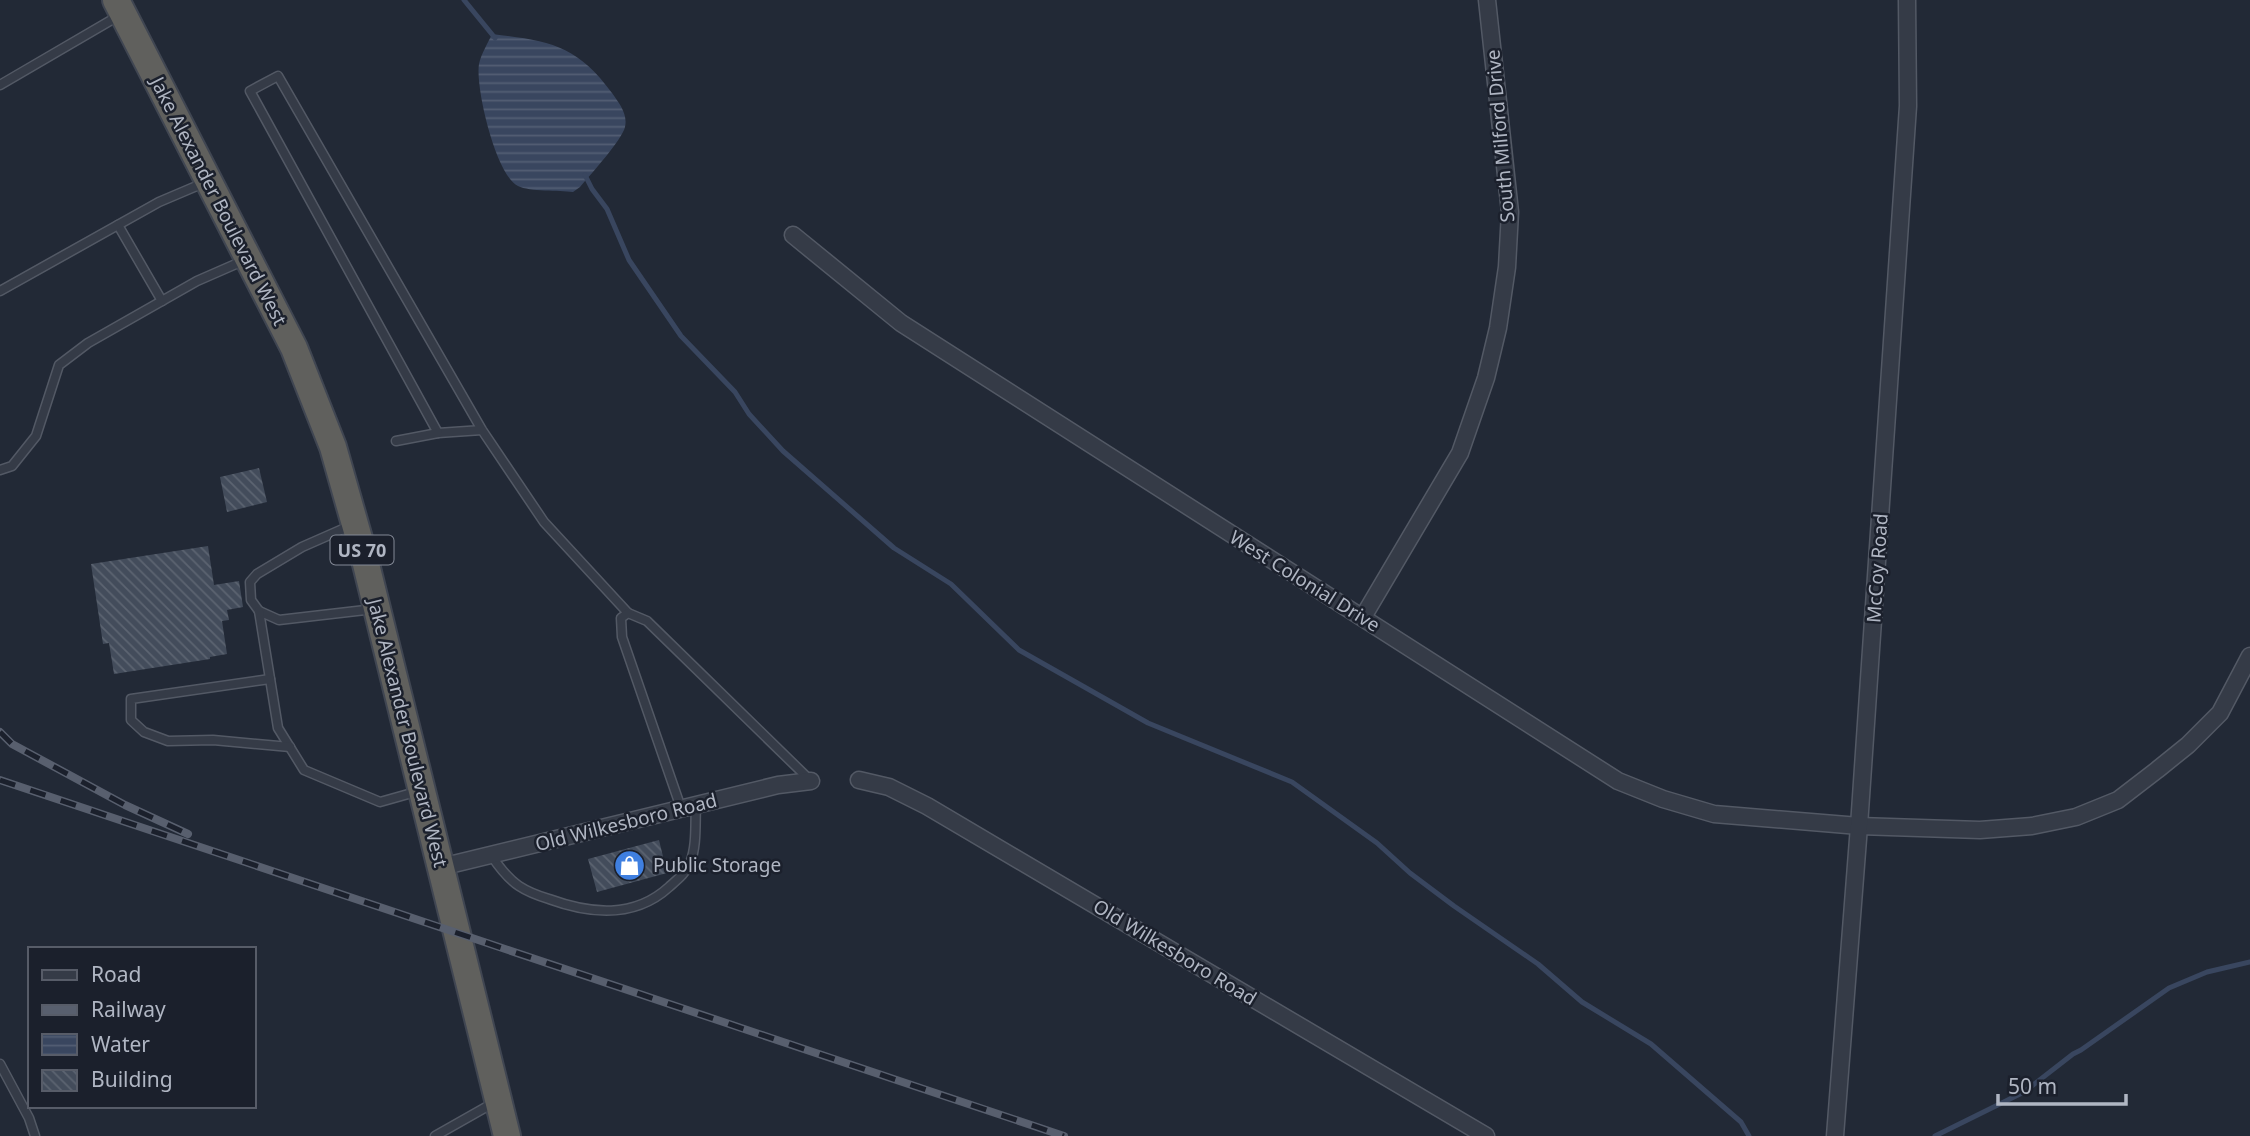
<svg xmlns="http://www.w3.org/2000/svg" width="2250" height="1136" font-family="'Noto Sans',sans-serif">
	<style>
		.water { fill: url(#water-rules) }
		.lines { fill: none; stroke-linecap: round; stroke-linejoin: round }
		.stream { stroke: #39465f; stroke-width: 5 }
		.building { fill: url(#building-back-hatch) }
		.service-casing { stroke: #535965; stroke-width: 11 }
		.minor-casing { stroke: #535965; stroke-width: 19 }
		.trunk-casing { stroke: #404652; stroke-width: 30 }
		.service { stroke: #353b47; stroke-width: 8 }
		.minor { stroke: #353b47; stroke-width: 16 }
		.trunk { stroke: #60605d; stroke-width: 26 }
		.rail-casing { stroke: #585f6e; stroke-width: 8 }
		.rail { stroke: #1b202c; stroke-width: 5; stroke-dasharray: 16; stroke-linecap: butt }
		.labels { text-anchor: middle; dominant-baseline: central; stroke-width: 5; stroke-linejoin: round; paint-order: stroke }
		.shield { fill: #1b202c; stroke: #838996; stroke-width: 2 }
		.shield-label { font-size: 18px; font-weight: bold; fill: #b0b6c3 }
		.street-label { font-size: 19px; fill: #b0b6c3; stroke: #1b202c }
		.poi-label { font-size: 19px; fill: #b0b6c3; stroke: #1b202c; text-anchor: start }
	</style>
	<defs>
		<pattern id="water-rules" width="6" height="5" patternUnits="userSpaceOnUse" patternTransform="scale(1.75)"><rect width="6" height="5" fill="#39465f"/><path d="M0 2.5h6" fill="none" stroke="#535e74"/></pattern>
		<pattern id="building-back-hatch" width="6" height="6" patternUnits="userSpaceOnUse" patternTransform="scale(1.75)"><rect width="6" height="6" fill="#434c5b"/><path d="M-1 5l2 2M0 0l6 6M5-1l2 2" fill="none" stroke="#5c6471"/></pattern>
	</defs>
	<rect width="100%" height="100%" fill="#222936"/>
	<path class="water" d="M492 34C549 41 576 44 612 93 619 103 628 114 625 127 622 140 590 175 580 187L573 192C559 190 530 192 518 186 496 176 475 87 479 64 481 54 488 43 492 34Z"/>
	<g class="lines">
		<g class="stream">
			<path d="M464 0 495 38"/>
			<path d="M585 175 592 189 607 209 629 260 681 336 735 392 749 414 783 451 894 548 951 584 1019 650 1148 723 1292 782 1377 843 1410 873 1454 906 1538 964 1582 1002 1651 1044 1741 1122 1749 1136"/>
			<path d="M1935 1136 2024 1092 2073 1054 2081 1050 2169 988 2207 972 2250 962"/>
		</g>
	</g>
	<g class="building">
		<path d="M259 468 267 502 227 512 220 477Z"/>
		<path d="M208 546 214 585 239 581 243 607 227 610 229 620 222 621 227 654 210 657V659L114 674 109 643 103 644 91 564Z"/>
		<path d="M659 840 667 873 597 892 588 859Z"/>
	</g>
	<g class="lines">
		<defs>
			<g id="service">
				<path d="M0 85 120 15"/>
				<path d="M118 225 162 301"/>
				<path d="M0 291 159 202 206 182"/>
				<path d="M482 430 438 433 250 91 278 76 482 430 544 522 628 613"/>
				<path d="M396 441 438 433"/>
				<path d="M0 470 12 466 36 436 59 365 88 343 197 281 245 260"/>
				<path d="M352 525 302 547 257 574 250 582 251 600 259 611 279 620 374 609"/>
				<path d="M259 611 278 728 304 770 380 802 419 791"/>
				<path d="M270 679 131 699V720L144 732 168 741 213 740 290 747"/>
				<path d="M681 808 622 637 621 618 628 613 647 621 811 781"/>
				<path d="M491 855C499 867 507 878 519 886 528 892 539 896 549 899 590 914 634 919 669 887 677 880 686 873 690 863 697 846 695 824 696 805"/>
				<path d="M0 1064 29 1118 35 1136"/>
				<path d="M435 1136 495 1102"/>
			</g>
			<g id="minor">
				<path d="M793 235 901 323 1618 781 1663 799 1714 814 1859 826 1980 830 2032 826 2076 817 2118 800 2157 770 2188 745 2220 713 2250 656"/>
				<path d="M1363 617 1460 453 1486 378 1498 328 1507 267 1510 212 1487 0"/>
				<path d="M859 780 889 787 927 806 1486 1136"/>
				<path d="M441 867 778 785 811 781"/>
				<path d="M1835 1136 1859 826 1908 106 1907 0"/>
			</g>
			<path id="trunk" d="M116 0 294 348 333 447 364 556 507 1136"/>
		</defs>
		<use href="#service" class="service-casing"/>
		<use href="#minor" class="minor-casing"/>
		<use href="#trunk" class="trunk-casing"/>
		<use href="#service" class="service"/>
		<use href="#minor" class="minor"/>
		<use href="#trunk" class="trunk"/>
		<defs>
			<g id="rail">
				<path d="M0 732 12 744 125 805 188 834"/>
				<path d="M0 780 1064 1136"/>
			</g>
		</defs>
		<use href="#rail" class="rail-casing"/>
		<use href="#rail" class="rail"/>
	</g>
	<defs>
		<symbol id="shop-disc" viewBox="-11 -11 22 22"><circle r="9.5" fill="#3f7fe0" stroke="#1b202c"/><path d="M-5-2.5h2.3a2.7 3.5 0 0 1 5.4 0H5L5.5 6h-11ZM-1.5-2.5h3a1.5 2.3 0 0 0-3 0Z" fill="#fff"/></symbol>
	</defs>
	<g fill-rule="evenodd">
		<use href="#shop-disc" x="612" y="848" width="35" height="35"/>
	</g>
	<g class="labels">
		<rect class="shield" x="330.5" y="535.5" width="63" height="29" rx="5"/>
		<g class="shield-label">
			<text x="362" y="550">US 70</text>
		</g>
		<g class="street-label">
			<text transform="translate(1500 136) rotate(-95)">South Milford Drive</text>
			<text transform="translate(219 201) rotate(63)">Jake Alexander Boulevard West</text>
			<text transform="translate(1877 568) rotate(-86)">McCoy Road</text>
			<text transform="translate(1305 581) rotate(32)">West Colonial Drive</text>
			<text transform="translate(408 733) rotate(76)">Jake Alexander Boulevard West</text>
			<text transform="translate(626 822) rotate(-14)">Old Wilkesboro Road</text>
			<text transform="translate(1175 952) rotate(31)">Old Wilkesboro Road</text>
		</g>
		<g class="poi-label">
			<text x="653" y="865">Public Storage</text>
		</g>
	</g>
	<rect x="28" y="947" width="228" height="161" fill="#1b202c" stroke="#575c68" stroke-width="2"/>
	<rect x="42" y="970" width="35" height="10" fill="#353b47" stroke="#575c68" stroke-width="2"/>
	<text x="91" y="982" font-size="21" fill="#b0b6c3">Road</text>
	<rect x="42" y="1005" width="35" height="10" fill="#585f6e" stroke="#575c68" stroke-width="2"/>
	<text x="91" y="1017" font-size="21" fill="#b0b6c3">Railway</text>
	<rect x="42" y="1034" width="35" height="21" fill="url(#water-rules)" stroke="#575c68" stroke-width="2"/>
	<text x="91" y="1052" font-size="21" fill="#b0b6c3">Water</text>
	<rect x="42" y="1070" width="35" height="21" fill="url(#building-back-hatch)" stroke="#575c68" stroke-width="2"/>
	<text x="91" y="1087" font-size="21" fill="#b0b6c3">Building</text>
	<path d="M1998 1094v10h128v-10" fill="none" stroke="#b0b6c3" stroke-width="3.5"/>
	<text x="2008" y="1094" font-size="21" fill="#b0b6c3" stroke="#1b202c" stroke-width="5" paint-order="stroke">50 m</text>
</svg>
